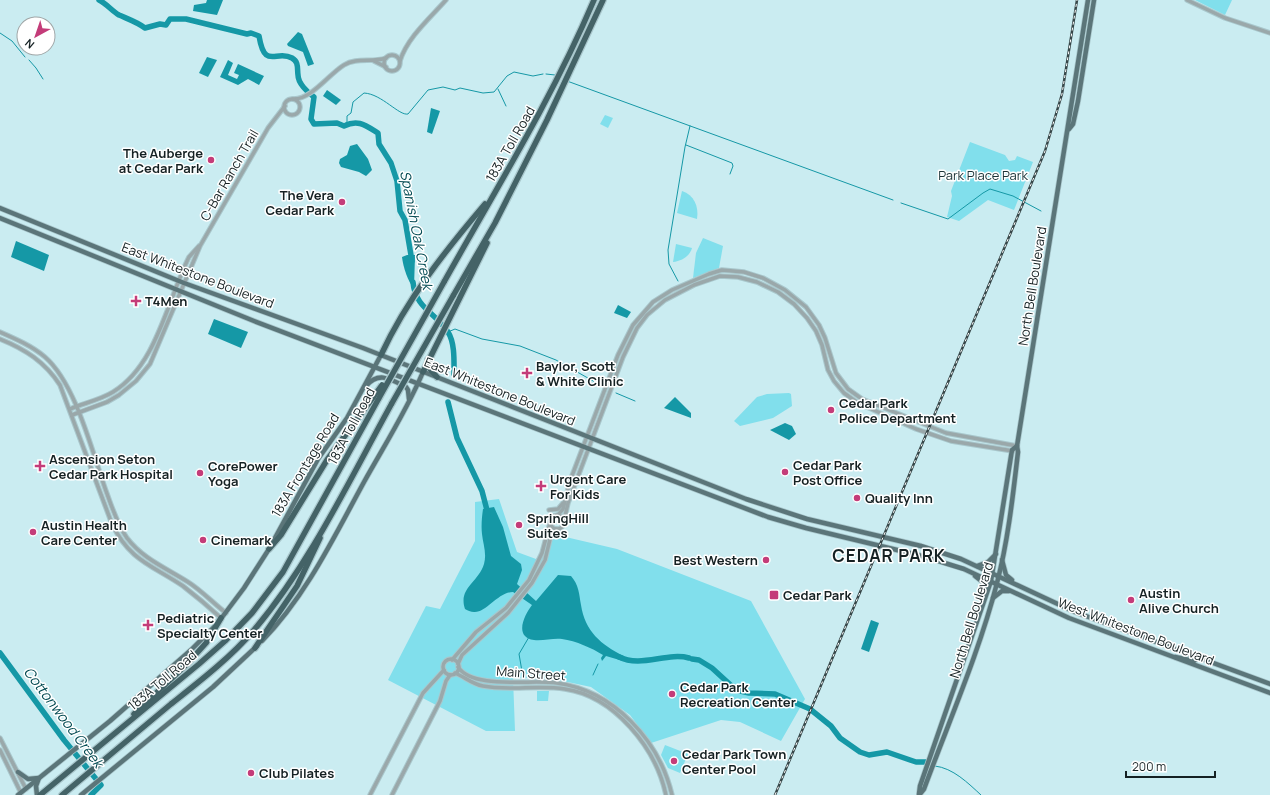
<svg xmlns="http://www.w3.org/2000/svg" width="1270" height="795" font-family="Manrope,sans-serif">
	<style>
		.green { fill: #81dfec }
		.water { fill: #1598a6 }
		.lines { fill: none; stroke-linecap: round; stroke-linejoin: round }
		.stream { stroke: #1598a6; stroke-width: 1 }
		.river { stroke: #1598a6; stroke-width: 5.5 }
		.minor-casing { stroke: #a9c7cc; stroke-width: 5.5 }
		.major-casing { stroke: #a9c7cc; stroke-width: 6 }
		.highway-casing { stroke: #a9c7cc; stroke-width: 8 }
		.minor { stroke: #9aa8aa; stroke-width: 3.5 }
		.major { stroke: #5b7579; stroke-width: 4.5 }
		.highway { stroke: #446367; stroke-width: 5.5 }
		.rail-casing { stroke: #364648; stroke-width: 2.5 }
		.rail { stroke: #fff; stroke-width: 1; stroke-dasharray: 3; stroke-linecap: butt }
		.highway-bridge-casing { stroke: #a9c7cc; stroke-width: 8; stroke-linecap: butt }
		.highway-bridge { stroke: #446367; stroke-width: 5.5 }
		.poi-dot { fill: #c43c79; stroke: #fff; stroke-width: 1.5 }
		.labels { text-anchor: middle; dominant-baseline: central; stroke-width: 3; stroke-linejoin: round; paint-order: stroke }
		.street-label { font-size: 13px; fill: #152123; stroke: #fff }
		.poi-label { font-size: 13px; font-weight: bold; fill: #152123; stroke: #fff; text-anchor: start }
		.park-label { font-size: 13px; fill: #1a3337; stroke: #fff }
		.water-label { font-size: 14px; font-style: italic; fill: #014951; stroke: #fff }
		.district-label { font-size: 17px; font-weight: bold; letter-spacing: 1px; fill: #152123; stroke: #fff }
	</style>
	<rect width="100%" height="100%" fill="#caecf1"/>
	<g class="green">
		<path d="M1195 0H1232L1225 15Z"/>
		<path d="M605 115 613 118 608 128 600 124Z"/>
		<path d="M970 142 1005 155 1009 161 1015 160 1017 156 1033 162 1014 210 988 200 959 221 947 217 952 196 951 191Z"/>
		<path d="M682 191C694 195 699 206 697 219L677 213Z"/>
		<path d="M703 238 723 246 719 268 693 278 696 253Z"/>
		<path d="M676 244 692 248C690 256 682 261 673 262Z"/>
		<path d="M789 393 791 394 792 406 773 418 740 426 734 421 757 397 767 394Z"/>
		<path d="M499 499 517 552 536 559 557 535 617 549 751 601 805 699 781 741 740 722 721 720 651 743 630 715 591 687 549 678H513L515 731H486L388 680 426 606 440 609 475 541V502Z"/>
		<path d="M537 691H549L548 701H537Z"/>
		<path d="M665 745 688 754 680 773 668 768 661 755Z"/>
	</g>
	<g class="water">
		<path d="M207 0H223L217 15 193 11 194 5 206 3Z"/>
		<path d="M298 32 302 34 314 64 308 66 303 52 288 46 287 44Z"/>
		<path d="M207 57 217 60 208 77 199 73Z"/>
		<path d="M228 60 233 63 228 75 237 79 239 75 234 73 238 64 264 76 259 85 248 79 238 85 220 77Z"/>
		<path d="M327 90 341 100 336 105 323 96Z"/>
		<path d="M431 108 440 111 432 134 427 132Z"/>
		<path d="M357 144 368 159 372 170 366 176 359 172 341 167 339 163 340 159 347 155 350 146Z"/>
		<path d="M16 241 49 255 44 271 11 257Z"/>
		<path d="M407 255H415L414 288C408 283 403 266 402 257Z"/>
		<path d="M618 305 631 312 627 318 614 313Z"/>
		<path d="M214 319 248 332 241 348 208 334Z"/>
		<path d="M675 397 691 413V418L664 408Z"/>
		<path d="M785 423 792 426 796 434 789 440 770 430Z"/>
		<path d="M494 507 503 527 511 556 521 564 522 570 517 584 536 601 558 575 571 576C579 585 579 594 581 605 585 631 601 645 624 656L625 660 623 661 606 656 602 661 601 658 603 655C592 648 576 641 562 639 553 638 543 641 534 640 513 637 525 614 532 605L513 592C498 592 486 613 474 612 471 612 467 610 465 609 458 588 478 583 484 564 487 553 483 544 482 534 481 526 482 516 483 509Z"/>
		<path d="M871 620 879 623 869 652 861 649Z"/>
	</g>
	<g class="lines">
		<g class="stream">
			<path d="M0 33 12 41 25 57"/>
			<path d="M29 60 36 68 43 79"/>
			<path d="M546 74 555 75"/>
			<path d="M567 81 893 200"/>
			<path d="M498 89 506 106"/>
			<path d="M343 125 347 122V116L351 113 353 102 364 93C382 94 399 116 408 114L428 90 443 87 455 90 460 88 483 93 494 92 507 76 514 72 533 76 543 74"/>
			<path d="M686 145 732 163 733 166 730 174"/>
			<path d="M901 203 948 219 983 193 990 189 1013 196 1041 211"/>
			<path d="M678 281 669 264 668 250 685 147 690 126"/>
			<path d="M448 332 455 329 482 339 520 346 556 360 602 386"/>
			<path d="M616 393 635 401"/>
			<path d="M593 675 598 664"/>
			<path d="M523 677 519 654 529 637"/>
			<path d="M935 766C953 768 968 783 981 795"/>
		</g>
		<g class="river">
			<path d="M99 0C107 4 112 11 119 15 128 19 137 22 145 28L160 24 166 25 170 19H186L247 34 251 33 259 36C265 71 276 49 292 58 299 62 297 68 298 75 298 83 307 92 314 97L311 119 314 124 337 123 344 126C358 119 365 125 378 133L379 144 391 163 397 181 400 211 405 220 412 261"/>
			<path d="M413 282C415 308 436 313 448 332 455 343 454 361 454 374"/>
			<path d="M448 402 457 438 482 491 488 514"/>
			<path d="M0 653 64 740 101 785 91 795"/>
			<path d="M619 657C641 668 667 652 689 658"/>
			<path d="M692 659 699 660 712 668 736 690 749 693 775 694 810 709 831 726 840 738 860 752 869 755 887 752 916 762H926"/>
		</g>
		<defs>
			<g id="minor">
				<path d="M1187 0 1225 18 1270 33"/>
				<circle cx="392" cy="63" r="8"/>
				<path d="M374 61 386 67"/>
				<path d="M400 61C407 38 430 18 446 0"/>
				<path d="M293 99C311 100 329 74 344 65 357 57 372 63 386 58"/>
				<circle cx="292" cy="107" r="8"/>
				<path d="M0 332C16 339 32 346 45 357 76 384 92 452 106 491 112 507 117 524 127 538 143 559 166 568 188 582 201 590 213 603 226 613"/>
				<path d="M0 339C25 349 45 362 60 385L112 524C130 561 152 565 183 586 196 596 209 607 221 618"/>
				<path d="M70 409C84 403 100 400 113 392 157 365 167 301 189 257L199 246"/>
				<path d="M72 415 107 402 119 395 136 381 150 364 200 246 268 128 285 106"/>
				<path d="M549 510 558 509 563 503"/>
				<circle cx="557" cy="522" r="7"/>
				<path d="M558 515 563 509 570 481 618 355 633 325 653 302 672 290 709 274 722 270 744 272 763 278 785 290 806 307 819 325 825 338 836 373 848 389 862 399 946 433 1017 446"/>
				<path d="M564 521 568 503 623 357 637 328 647 315 665 300 694 285 720 276 738 277 757 282 778 292 794 304 807 318 816 331 822 345 828 370 834 381 844 393 858 403 916 429 951 441 1013 451"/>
				<circle cx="451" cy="667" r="8"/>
				<path d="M452 660 476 632 506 608 529 580 542 553 550 523"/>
				<path d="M458 664 462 655 508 613 532 583 545 560 551 535 556 529"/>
				<path d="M458 667C473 690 533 679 557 683 614 691 659 740 672 795"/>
				<path d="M455 673C465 677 472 684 483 686 509 691 538 685 565 689 614 696 656 748 666 795"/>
				<path d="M0 738 26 789"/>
				<path d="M0 750 21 793"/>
				<path d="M370 795 423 693 444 670"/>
				<path d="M392 795 440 701 446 681 450 675"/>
			</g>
			<g id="major">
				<path d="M1069 129 1073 124 1078 101 1094 0"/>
				<path d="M0 208 184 283 363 348 746 499 807 519 921 546 961 559 1075 612 1270 684"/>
				<path d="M0 218 254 321 768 517 806 528 922 556 964 569 1069 618 1270 693"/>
				<path d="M366 386C379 371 390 379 406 387L408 390 409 399"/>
				<path d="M1002 560 1006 575 1012 580"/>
				<path d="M977 566 988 562 996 554"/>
				<path d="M975 576 984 583 985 592"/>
				<path d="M993 598 1002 591H1009"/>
				<path d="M220 620 244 588 269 549 318 459 347 418 381 355"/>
				<path d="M262 641C306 596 334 537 364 482 384 446 407 410 423 372"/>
				<path d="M1175 657 1194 661 1198 658"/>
				<path d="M18 772 28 779 39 778 36 786 37 795"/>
				<path d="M919 794 920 786 991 581 1012 450 1017 446"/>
				<path d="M920 794 924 789C949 721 979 653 997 583 1008 541 1013 495 1018 452L1017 446 1088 0"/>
				<path d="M18 795 110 721 191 650 214 627"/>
				<path d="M81 795 213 687 257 646"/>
			</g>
			<g id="highway">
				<path d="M444 282C496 189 552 99 594 0"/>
				<path d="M453 296 495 223 547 120 603 0"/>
				<path d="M381 355C407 299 445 251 485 204"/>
				<path d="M428 360 430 369 437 377"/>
				<path d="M423 372 487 243"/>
				<path d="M269 549 281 535 327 460 374 396"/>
				<path d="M255 648 297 586 320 538"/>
				<path d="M134 714 187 664 206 643 221 618"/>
				<path d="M40 795 199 664 225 641 252 613 283 572 379 398"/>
				<path d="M62 795C98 765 135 734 171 704 200 681 230 658 254 630 310 564 350 479 392 403"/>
			</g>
		</defs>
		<use href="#minor" class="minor-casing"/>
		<use href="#major" class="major-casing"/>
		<use href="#highway" class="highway-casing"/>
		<use href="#minor" class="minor"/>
		<use href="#major" class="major"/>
		<use href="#highway" class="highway"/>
		<defs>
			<path id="rail" d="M775 795 1045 151 1062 94 1077 0"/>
		</defs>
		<use href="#rail" class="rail-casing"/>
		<use href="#rail" class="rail"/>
		<defs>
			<g id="highway-bridge">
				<path d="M374 396 382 385"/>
				<path d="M379 398 444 282"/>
				<path d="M392 403 453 296"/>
			</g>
		</defs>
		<use href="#highway-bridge" class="highway-bridge-casing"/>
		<use href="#highway-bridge" class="highway-bridge"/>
	</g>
	<g class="poi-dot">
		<circle cx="211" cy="160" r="4"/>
		<circle cx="342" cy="202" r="4"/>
		<path d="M134 295h4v4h4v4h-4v4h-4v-4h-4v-4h4z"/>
		<path d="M525 367h4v4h4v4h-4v4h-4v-4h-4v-4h4z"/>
		<circle cx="831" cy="410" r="4"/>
		<path d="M38 460h4v4h4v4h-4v4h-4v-4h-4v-4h4z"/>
		<circle cx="785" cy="472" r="4"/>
		<circle cx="200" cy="473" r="4"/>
		<path d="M539 480h4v4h4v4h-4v4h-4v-4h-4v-4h4z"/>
		<circle cx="857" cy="498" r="4"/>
		<circle cx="519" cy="525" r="4"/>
		<circle cx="33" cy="532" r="4"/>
		<circle cx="203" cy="540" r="4"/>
		<circle cx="766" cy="560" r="4"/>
		<rect x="769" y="590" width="10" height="10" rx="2"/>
		<circle cx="1131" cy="600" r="4"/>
		<path d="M146 619h4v4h4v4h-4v4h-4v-4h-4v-4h4z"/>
		<circle cx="672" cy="694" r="4"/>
		<circle cx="674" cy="761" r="4"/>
		<circle cx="251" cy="773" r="4"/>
	</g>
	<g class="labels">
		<g class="street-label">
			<text transform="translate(510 144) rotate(-60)">183A Toll Road</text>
			<text transform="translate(229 175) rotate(-60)">C-Bar Ranch Trail</text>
			<text transform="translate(198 275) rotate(21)">East Whitestone Boulevard</text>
			<text transform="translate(1032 286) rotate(-81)">North Bell Boulevard</text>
			<text transform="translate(500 391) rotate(22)">East Whitestone Boulevard</text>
			<text transform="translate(351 426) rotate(-62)">183A Toll Road</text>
			<text transform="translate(305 465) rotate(-59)">183A Frontage Road</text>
			<text transform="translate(971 620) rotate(-73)">North Bell Boulevard</text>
			<text transform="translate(1136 631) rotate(21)">West Whitestone Boulevard</text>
			<text transform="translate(531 673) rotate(4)">Main Street</text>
			<text transform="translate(162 680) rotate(-40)">183A Toll Road</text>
		</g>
		<g class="poi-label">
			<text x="203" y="153" text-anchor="end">The Auberge<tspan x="203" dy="15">at Cedar Park</tspan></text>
			<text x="334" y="195" text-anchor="end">The Vera<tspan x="334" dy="15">Cedar Park</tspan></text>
			<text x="145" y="301">T4Men</text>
			<text x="536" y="366">Baylor, Scott<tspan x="536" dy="15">&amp; White Clinic</tspan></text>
			<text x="839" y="403">Cedar Park<tspan x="839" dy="15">Police Department</tspan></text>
			<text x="49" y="459">Ascension Seton<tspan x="49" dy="15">Cedar Park Hospital</tspan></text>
			<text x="793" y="465">Cedar Park<tspan x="793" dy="15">Post Office</tspan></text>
			<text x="208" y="466">CorePower<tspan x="208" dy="15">Yoga</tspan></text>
			<text x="550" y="479">Urgent Care<tspan x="550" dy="15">For Kids</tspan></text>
			<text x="865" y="498">Quality Inn</text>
			<text x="527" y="518">SpringHill<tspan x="527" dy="15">Suites</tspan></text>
			<text x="41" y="525">Austin Health<tspan x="41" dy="15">Care Center</tspan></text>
			<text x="211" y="540">Cinemark</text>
			<text x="758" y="560" text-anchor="end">Best Western</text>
			<text x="1139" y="593">Austin<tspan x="1139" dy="15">Alive Church</tspan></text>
			<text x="783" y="595">Cedar Park</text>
			<text x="157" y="618">Pediatric<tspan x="157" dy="15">Specialty Center</tspan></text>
			<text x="680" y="687">Cedar Park<tspan x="680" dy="15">Recreation Center</tspan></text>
			<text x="682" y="754">Cedar Park Town<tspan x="682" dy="15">Center Pool</tspan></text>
			<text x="259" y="773">Club Pilates</text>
		</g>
		<g class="park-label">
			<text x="983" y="175">Park Place Park</text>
		</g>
		<g class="water-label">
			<text transform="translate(417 230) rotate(79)">Spanish Oak Creek</text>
			<text transform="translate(64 717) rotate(53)">Cottonwood Creek</text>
		</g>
		<g class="district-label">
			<text x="889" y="555">CEDAR PARK</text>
		</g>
	</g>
	<g transform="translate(36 36) rotate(220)"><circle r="19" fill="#ffffff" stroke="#a1a6a7"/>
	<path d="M0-3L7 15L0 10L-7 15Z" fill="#c43c79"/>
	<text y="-6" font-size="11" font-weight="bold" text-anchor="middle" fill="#152123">N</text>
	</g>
	<path d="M1126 771v6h89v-6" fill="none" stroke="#152123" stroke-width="2"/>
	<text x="1132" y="771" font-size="12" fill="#152123" stroke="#ffffff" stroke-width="3" paint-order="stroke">200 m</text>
</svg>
